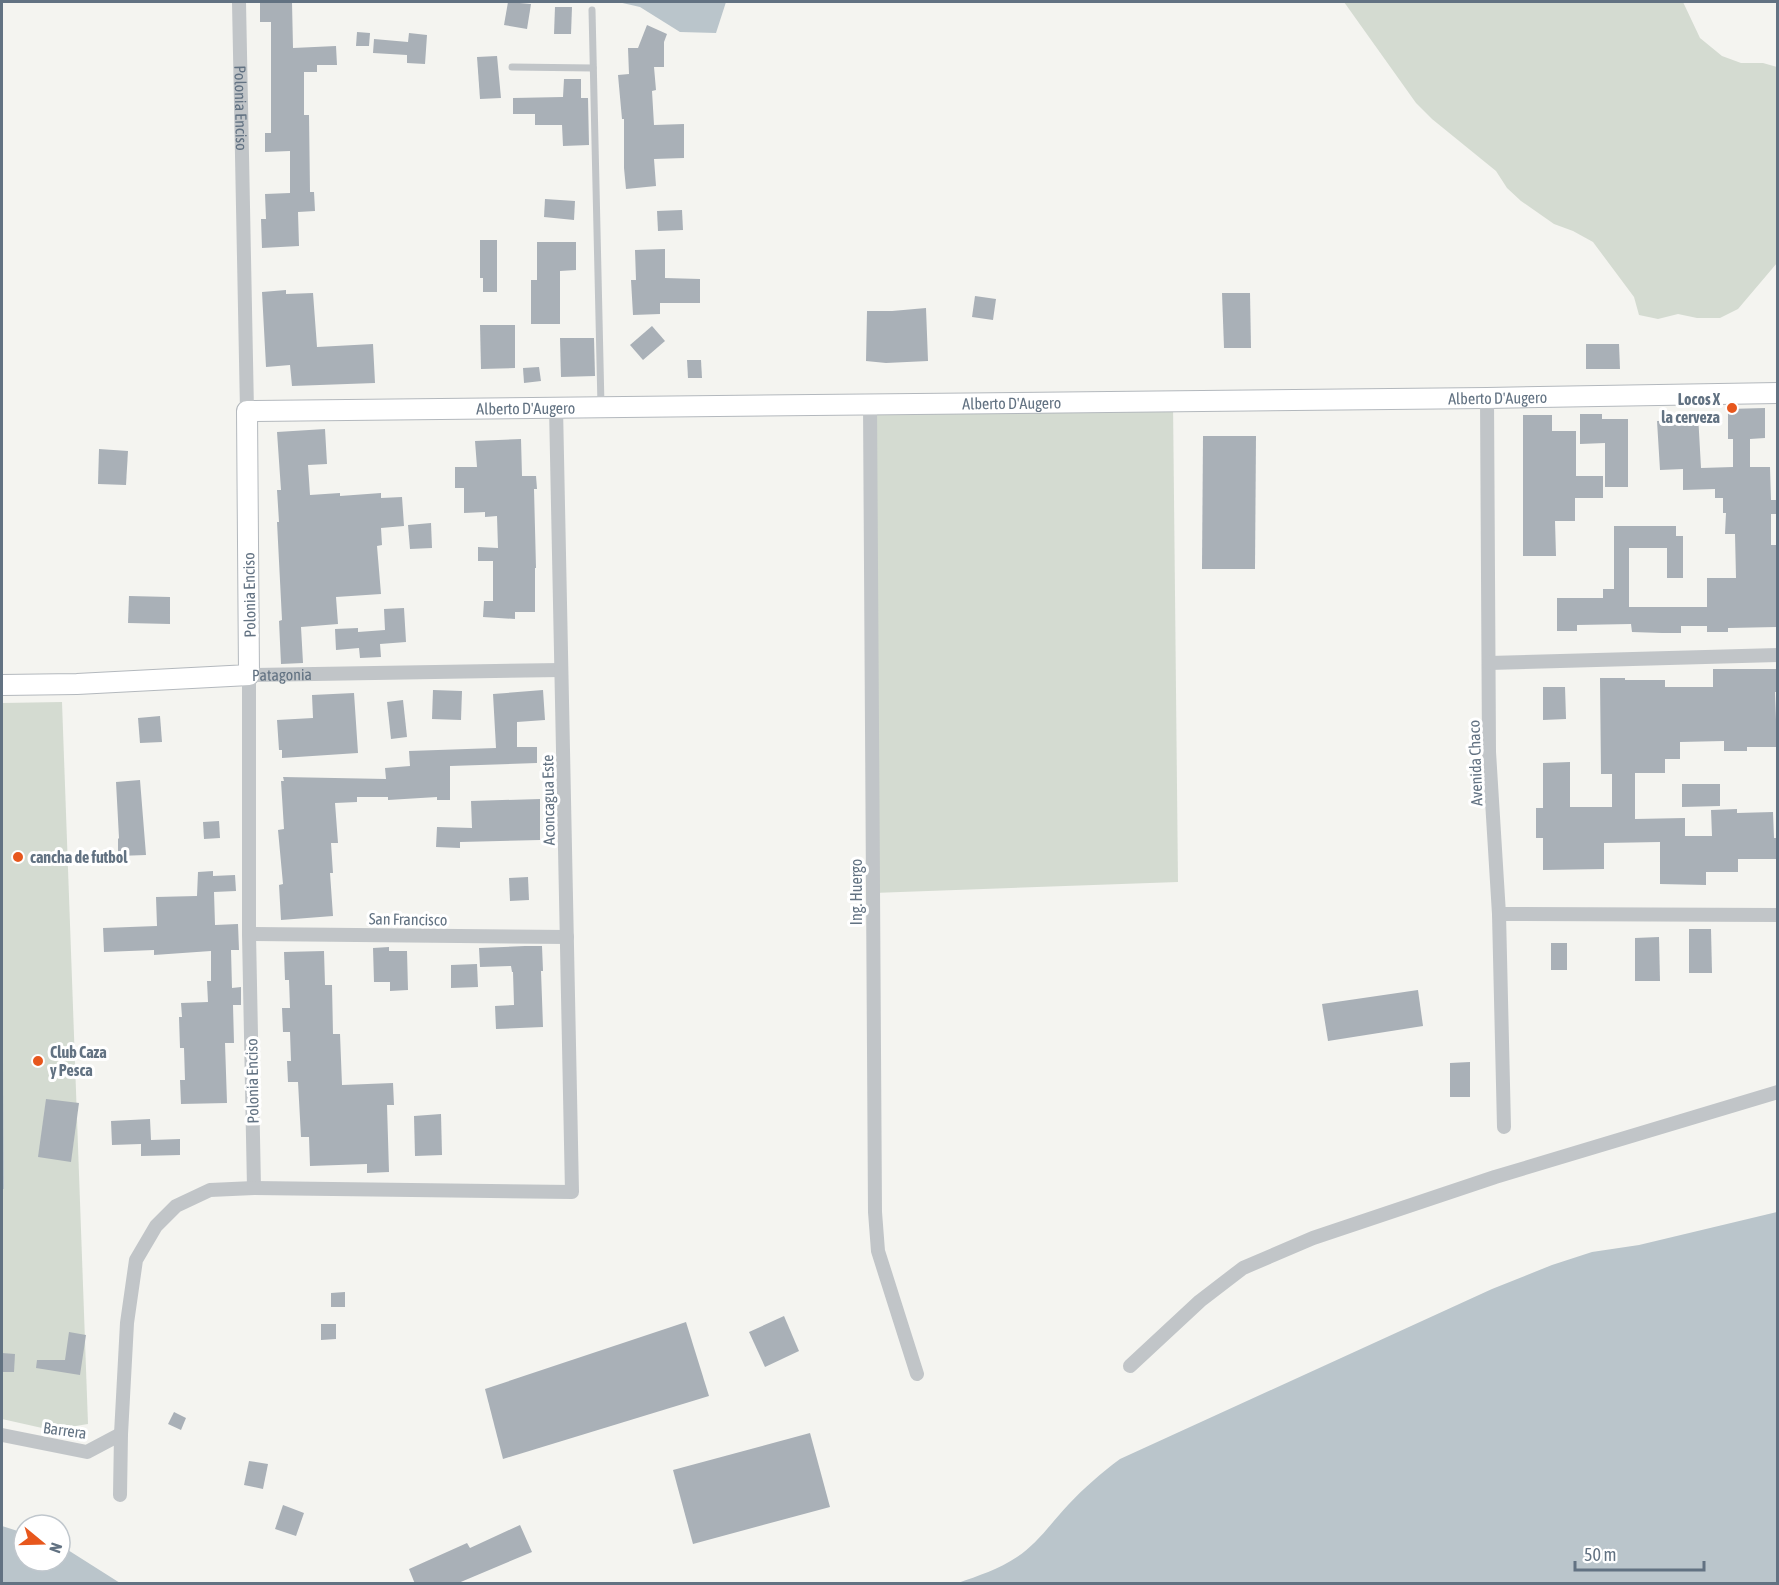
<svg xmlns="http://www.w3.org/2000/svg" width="1779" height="1585" font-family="'Asap Condensed',sans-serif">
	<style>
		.green { fill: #d4dbd1 }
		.water { fill: #bac5cb }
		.building { fill: #a9b0b7 }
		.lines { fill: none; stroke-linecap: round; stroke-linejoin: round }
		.secondary-casing { stroke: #b3b8bd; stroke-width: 22 }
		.lane { stroke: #c1c5c8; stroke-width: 7 }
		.street { stroke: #c1c5c8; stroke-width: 14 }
		.secondary { stroke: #fff; stroke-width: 20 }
		.poi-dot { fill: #e7571d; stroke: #fff; stroke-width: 2 }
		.labels { text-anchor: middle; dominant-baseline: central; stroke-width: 6; stroke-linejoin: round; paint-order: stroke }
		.street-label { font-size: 16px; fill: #627282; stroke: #fff }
		.poi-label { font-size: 16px; font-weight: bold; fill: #627282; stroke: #fff; text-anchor: start }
	</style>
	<rect width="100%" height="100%" fill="#f4f4f0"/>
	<g class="green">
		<path d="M1344 2H1683L1700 38 1722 56 1741 63H1763L1777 67V263L1738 309 1720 318H1697L1678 314 1658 319 1639 315 1634 297 1593 242 1573 231 1554 224 1521 201 1507 188 1496 171 1432 119 1416 103Z"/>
		<path d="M1173 401 1178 882 873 893 870 404Z"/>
		<path d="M62 702 88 1424 51 1430 2 1419V703Z"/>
	</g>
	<g class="water">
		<path d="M618 2H726L716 33 680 32 640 7Z"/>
		<path d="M2 1059H3L4 1189H2Z"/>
		<path d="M1777 1212V1583H958C978 1576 999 1569 1017 1557 1037 1544 1052 1522 1068 1505 1084 1488 1101 1473 1120 1459L1492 1289 1552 1265 1592 1252 1639 1245Z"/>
		<path d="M2 1526 24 1533V1561H60V1545L120 1583H2Z"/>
	</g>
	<g class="building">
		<path d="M260 2H292L293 48 336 46 337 65H317V72H304V115H309L310 192H314L315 211 298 212 299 246 262 248 261 219H266L265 194 290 193V151L265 152V133H271V22H260Z"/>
		<path d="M508 2 531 4 527 29 504 25Z"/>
		<path d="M555 7H572L571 34H554Z"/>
		<path d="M647 25 667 34 664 42V67H654L656 90 652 91 654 125 684 124V158L654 159 656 186 626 189 624 168V119H622L618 75 629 74 628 48H638Z"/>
		<path d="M357 32 370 33 369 46H356Z"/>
		<path d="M409 33 427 35 425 64 407 63V55L373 53 374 39 408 42Z"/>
		<path d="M497 56 501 98 480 99 477 57Z"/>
		<path d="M564 79H581V98H588L589 145 563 146 562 125H535V114H513V98L563 97Z"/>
		<path d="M545 199 575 201 574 220 544 217Z"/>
		<path d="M682 210 683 230 658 231 657 211Z"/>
		<path d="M480 240H497V292H483V278H480Z"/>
		<path d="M537 242H576V270L560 271V324H531V280H537Z"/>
		<path d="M665 249V278L700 279V303H660V314L633 315 631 280H636L635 250Z"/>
		<path d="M286 290V294L313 293 317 347 373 344 375 383 292 386 290 365 266 367 262 292Z"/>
		<path d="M1222 293H1250L1251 348H1224Z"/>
		<path d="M975 296 996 299 993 320 972 317Z"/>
		<path d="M926 308 928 361 886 363 866 361 867 311H892Z"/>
		<path d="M480 325H515V368L481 369Z"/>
		<path d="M652 326 665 341 643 360 630 345Z"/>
		<path d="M560 338H594L595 376 561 377Z"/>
		<path d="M1586 344H1619L1620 369H1586Z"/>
		<path d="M687 360H701L702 378H688Z"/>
		<path d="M539 367 541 381 524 383 523 368Z"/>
		<path d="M1765 408V438L1750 439V467H1770L1771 500H1776L1777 514H1771V545H1778L1777 627 1728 628V632H1707V626H1681V633H1662L1632 632 1631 624 1577 625V631H1557V598H1603V589H1614V526H1676V536H1683V578H1667V548H1629V607H1707V578H1736L1735 534H1725L1726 513H1723V498H1715V489L1683 490V469L1660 470 1657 421 1680 420 1679 415 1698 414 1701 468 1733 467V439H1728V409Z"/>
		<path d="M1580 414H1602V419H1628V487H1605V443L1580 444Z"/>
		<path d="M1523 415H1552V431H1576V476H1603V498H1575V521H1555L1556 556H1523Z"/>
		<path d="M325 429 327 464 308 465 310 495 340 493V496L381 493V498L402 497 404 526 381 528 382 545 377 546 381 594 336 597 338 624 301 627 303 663 281 664 279 621 282 620 277 522H279L277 490H281L277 432Z"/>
		<path d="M1203 436H1256L1255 569H1202Z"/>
		<path d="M521 439 522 476H536L537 489H534L536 568H535V612H515V619L483 617 484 601H493V561H478V547L498 548 497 516 485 517V512L464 513V488H455V467H477L475 441Z"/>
		<path d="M99 449 128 451 126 485 98 484Z"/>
		<path d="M431 523 432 548 410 549 408 525Z"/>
		<path d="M129 596 170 597V624L128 623Z"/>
		<path d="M404 608 406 642 380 644 381 657 360 658 359 648 336 650 335 629 358 628V632L385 630 384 609Z"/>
		<path d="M1713 669H1778V692H1775L1777 747H1747V751H1724V741L1680 742V759H1665V773H1635V819L1685 818V836H1712L1711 810 1737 809V813L1773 812 1774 838H1777L1778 859H1738V872H1706V885L1660 884V842L1604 843V869L1543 870V838H1536V808H1543V763L1570 762V807H1612V774H1601L1600 678H1625V680H1665V687H1713Z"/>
		<path d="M1543 687H1565L1566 719 1543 720Z"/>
		<path d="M433 690 462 691 461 720 432 719Z"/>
		<path d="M543 690 545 720 517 722V747H537V763L450 766V800H437V797L388 800V797H357V802L335 803 338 843H331L333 873H330L333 916 281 920 279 885 283 884 278 830 284 829 281 781H284L283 777 386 779 385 768 410 766 409 751 496 748 493 694Z"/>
		<path d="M354 693 358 753 282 758V750H279L277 720 313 718 312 695Z"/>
		<path d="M403 700 407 737 391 739 387 702Z"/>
		<path d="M160 716 162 742 140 743 138 718Z"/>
		<path d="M140 780 146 855 118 856V839L119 838 116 782Z"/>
		<path d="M1682 784H1720V806L1682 807Z"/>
		<path d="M540 799V840L460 842V848L436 847 437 827 472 828 471 801Z"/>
		<path d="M219 821 220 838 204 839 203 822Z"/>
		<path d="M213 871V876L235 875 236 891 214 892 215 925 238 924 239 950H231L232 988 241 987V1005H233L234 1043H225L227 1103 181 1104 180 1080H185L184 1048H180L179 1017H182L181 1003 208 1002 207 981H211V951L154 955V950L104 952 103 928 157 926 156 897 197 896 198 872Z"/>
		<path d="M528 877 529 900 510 901 509 878Z"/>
		<path d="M1689 929H1711L1712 973H1689Z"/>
		<path d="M1659 937 1660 981H1635V938Z"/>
		<rect x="1551" y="943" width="16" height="27"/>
		<path d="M525 946H542L543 971H541L543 1027 496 1029 495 1006 514 1005 513 972H512L511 966 480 967 479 948Z"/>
		<path d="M389 947V951H407L408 990 390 991V982H374L373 948Z"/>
		<path d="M324 951 325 985H332L333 1034H340L342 1085 393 1083 394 1105H387L389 1172 367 1173V1164L310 1166 309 1137H301L298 1082H288L287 1061H291L290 1032H283L282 1008H290L289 980H285L284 952Z"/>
		<path d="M477 964 478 987 451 988V965Z"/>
		<path d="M1418 990 1423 1026 1328 1041 1322 1004Z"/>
		<path d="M1470 1062V1097H1450V1063Z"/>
		<path d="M46 1099 79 1103 71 1162 38 1157Z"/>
		<path d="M441 1114 442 1155 415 1156 414 1116Z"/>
		<path d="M150 1119 151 1140 180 1139V1155L141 1156V1144L112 1145 111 1121Z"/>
		<path d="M345 1292V1307H331V1293Z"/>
		<path d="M784 1316 799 1351 765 1367 749 1332Z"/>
		<path d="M686 1322 709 1396 503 1459 485 1389Z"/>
		<path d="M321 1324H336V1339L321 1340Z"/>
		<path d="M69 1332 86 1335 80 1375 36 1368 37 1360H65Z"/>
		<path d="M2 1353 15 1354 14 1372H2Z"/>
		<path d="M174 1412 186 1418 181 1430 168 1424Z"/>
		<path d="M810 1433 830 1507 693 1544 673 1470Z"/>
		<path d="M249 1461 268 1464 263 1489 244 1485Z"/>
		<path d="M283 1505 304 1513 296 1536 275 1529Z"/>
		<path d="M520 1525 532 1552 456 1584H415L409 1569 467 1543 470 1548Z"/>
	</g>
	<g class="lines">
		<defs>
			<g id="secondary">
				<path id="s3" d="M2 685 77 684 249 675 247 411 1487 398 1778 393"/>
			</g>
		</defs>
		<use href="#secondary" class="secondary-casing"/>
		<g class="lane">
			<path d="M592 10 601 406"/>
			<path d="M512 67 593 68"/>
		</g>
		<g class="street">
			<path id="s1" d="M239 2 247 411"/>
			<path d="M1487 398 1489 752 1499 914 1504 1127"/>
			<path d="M870 404 875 1212 878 1251 917 1374"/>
			<path d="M1489 663 1778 655"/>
			<path d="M1499 914 1778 915"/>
			<path d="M249 934 567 937"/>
			<path id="s2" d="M254 1188 249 934V675L561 670"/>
			<path d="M1130 1366 1200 1301 1243 1268 1313 1238 1495 1177 1778 1092"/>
			<path d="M2 1435 87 1452 121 1434"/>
			<path d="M120 1495 121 1434 127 1323 136 1260 156 1226 176 1206 210 1190 254 1188 572 1192 556 407"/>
		</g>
		<use href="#secondary" class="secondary"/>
	</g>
	<g class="poi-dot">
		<circle cx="1732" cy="408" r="6"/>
		<circle cx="18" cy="857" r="6"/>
		<circle cx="38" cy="1061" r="6"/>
	</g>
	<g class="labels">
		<g class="street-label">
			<text stroke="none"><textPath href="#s1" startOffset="106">Polonia Enciso</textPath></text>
			<text stroke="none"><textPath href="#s3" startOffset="1762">Alberto D'Augero</textPath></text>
			<text stroke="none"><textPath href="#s3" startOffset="1276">Alberto D'Augero</textPath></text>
			<text stroke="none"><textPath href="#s3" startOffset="790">Alberto D'Augero</textPath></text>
			<text transform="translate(249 595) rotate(-91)">Polonia Enciso</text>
			<text stroke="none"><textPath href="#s2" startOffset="546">Patagonia</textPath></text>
			<text transform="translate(1475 763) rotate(-92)">Avenida Chaco</text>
			<text transform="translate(548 800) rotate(-91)">Aconcagua Este</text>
			<text transform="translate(856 892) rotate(-90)">Ing. Huergo</text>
			<text transform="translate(408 919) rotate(1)">San Francisco</text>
			<text transform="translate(252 1081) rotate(-91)">Polonia Enciso</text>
			<text transform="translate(65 1430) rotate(8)">Barrera</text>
		</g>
		<g class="poi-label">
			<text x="1720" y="399" text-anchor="end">Locos X<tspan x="1720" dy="18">la cerveza</tspan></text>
			<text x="30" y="857">cancha de futbol</text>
			<text x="50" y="1052">Club Caza<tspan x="50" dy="18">y Pesca</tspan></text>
		</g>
	</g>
	<rect width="1779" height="1585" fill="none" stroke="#627282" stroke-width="6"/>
	<g transform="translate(42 1543) rotate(109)"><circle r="28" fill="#ffffff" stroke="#c0c7cd" stroke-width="1.5"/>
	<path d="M0-4.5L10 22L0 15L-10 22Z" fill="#e7571d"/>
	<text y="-9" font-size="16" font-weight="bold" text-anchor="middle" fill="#627282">N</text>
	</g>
	<path d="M1575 1561v9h129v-9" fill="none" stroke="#627282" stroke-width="3"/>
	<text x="1584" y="1561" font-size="18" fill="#627282" stroke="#ffffff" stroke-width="4.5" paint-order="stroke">50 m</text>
</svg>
